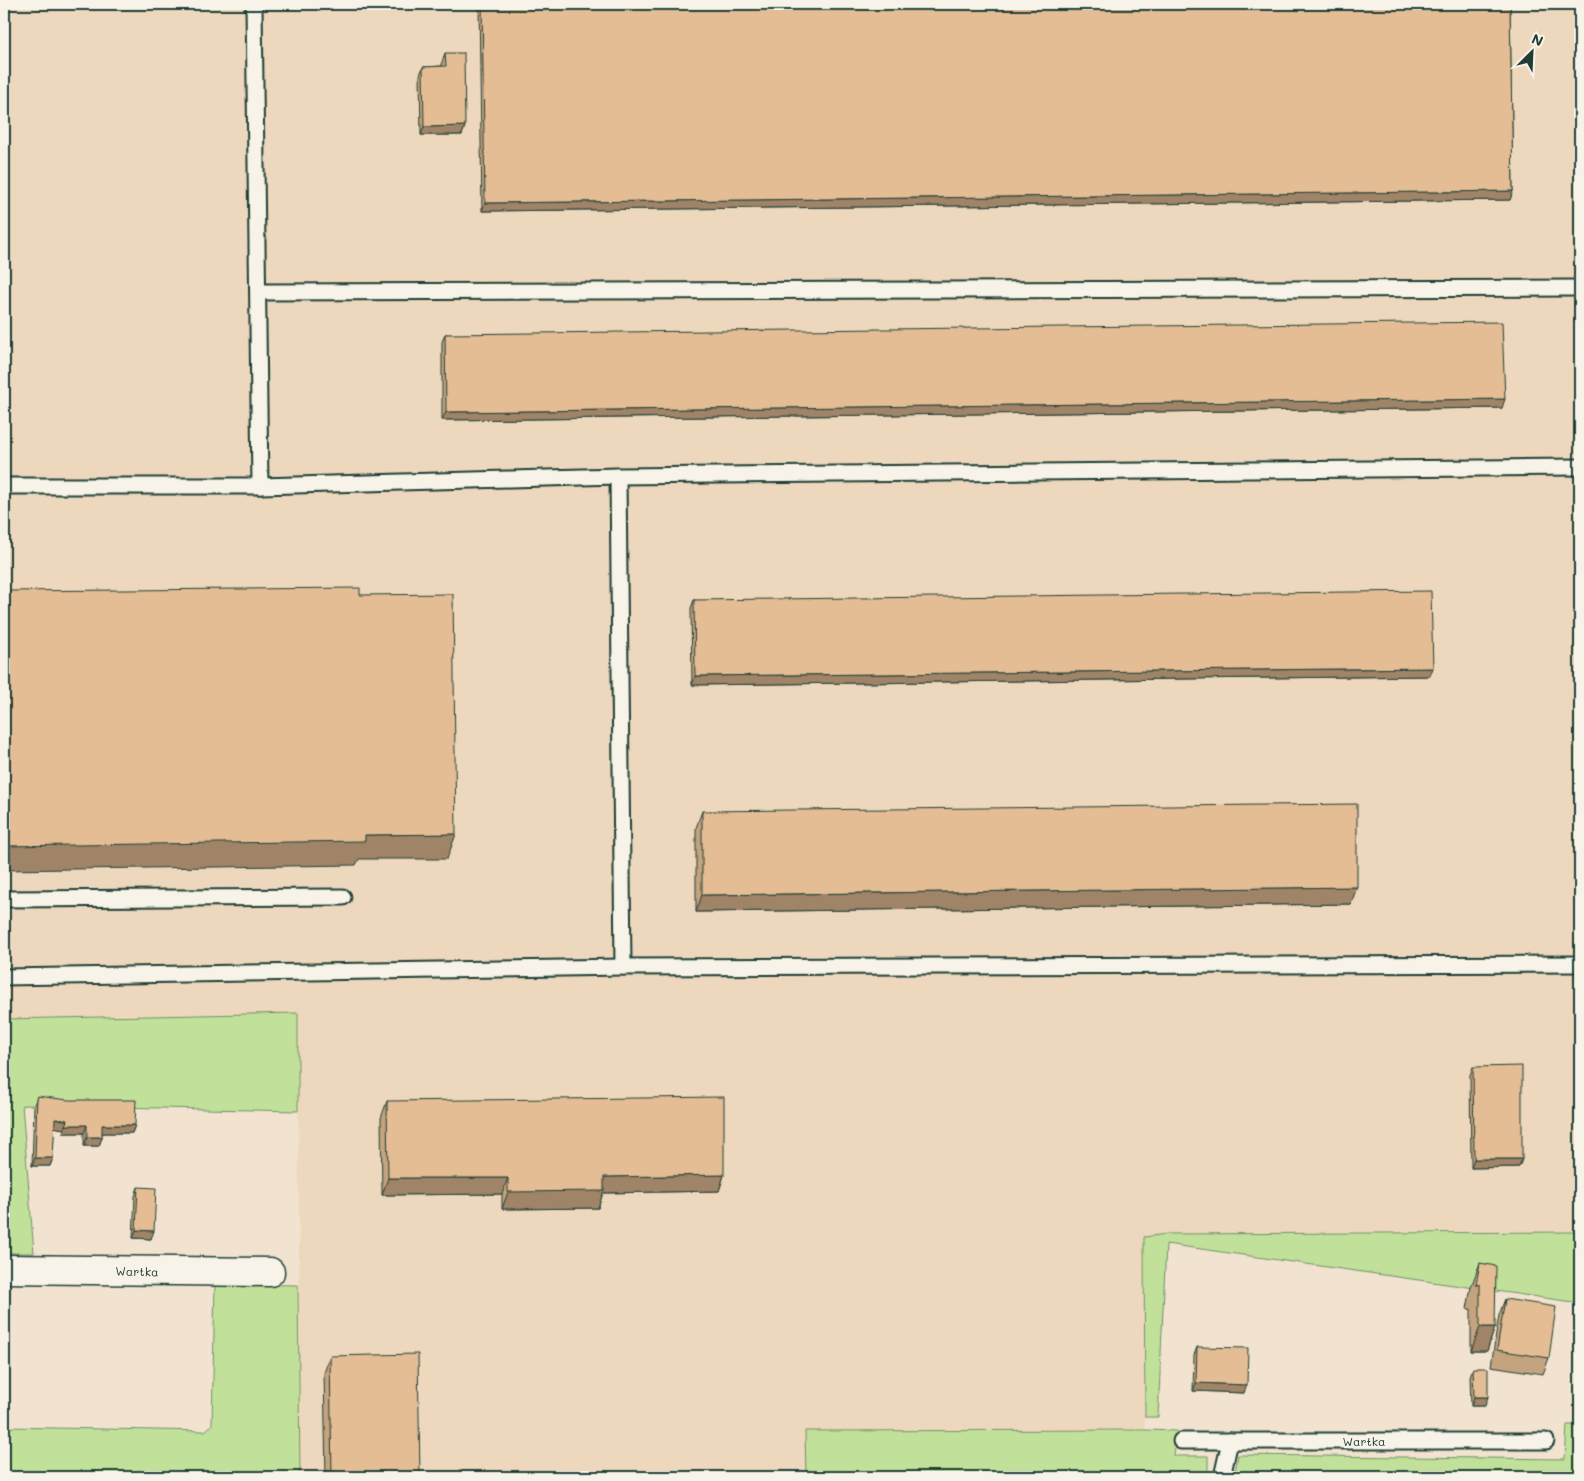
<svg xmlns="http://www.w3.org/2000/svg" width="1584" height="1481" font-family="Mali,sans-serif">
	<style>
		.built { fill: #edd8bd }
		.green { fill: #c1e19a; stroke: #708f67 }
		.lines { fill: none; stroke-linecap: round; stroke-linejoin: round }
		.lane-casing { stroke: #1f3d34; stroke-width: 19 }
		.street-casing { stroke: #1f3d34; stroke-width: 31 }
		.lane { stroke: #f7f3e8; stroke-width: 15 }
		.street { stroke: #f7f3e8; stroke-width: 28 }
		.wall { fill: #c4a37f; stroke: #1f3d34 }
		.shaded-wall { fill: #a08468; stroke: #1f3d34 }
		.building { fill: #e4bd94; stroke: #1f3d34 }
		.labels { text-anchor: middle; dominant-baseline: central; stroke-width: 4.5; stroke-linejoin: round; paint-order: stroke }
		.street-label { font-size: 12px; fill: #1f3d34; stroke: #f7f3e8 }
	</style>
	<rect width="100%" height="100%" fill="#f1e3cf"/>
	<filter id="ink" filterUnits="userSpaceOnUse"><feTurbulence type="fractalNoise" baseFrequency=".02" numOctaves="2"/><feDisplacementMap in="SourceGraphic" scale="10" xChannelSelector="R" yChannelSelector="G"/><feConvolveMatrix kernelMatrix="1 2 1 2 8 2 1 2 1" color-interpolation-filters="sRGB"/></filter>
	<g filter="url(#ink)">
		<path class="built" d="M4 4H1580V1232L1166 1234 1144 1237 1145 1430 806 1431V1477H300L298 1014 4 1019Z"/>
		<g class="green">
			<path d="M298 1013V1111L22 1105 34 1253H4V1019Z"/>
			<path d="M1580 1232V1303L1166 1244 1158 1417H1145L1144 1237 1166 1234Z"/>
			<path d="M215 1284 298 1285 300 1477H4V1427L205 1431 212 1425Z"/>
			<path d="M1567 1425H1580V1477H1234L1238 1455 1565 1459Z"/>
			<path d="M1145 1430 1177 1431 1174 1456H1208V1477H806L805 1431Z"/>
		</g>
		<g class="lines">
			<defs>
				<g id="lane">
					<path d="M254 4 260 486"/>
					<path d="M258 292 1580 288"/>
					<path d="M618 476 623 967"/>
					<path d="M4 486H260L618 476 1580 467"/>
					<path d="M4 899 343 897"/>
					<path d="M4 977 623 967 1580 964"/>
					<path d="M1181 1441H1546"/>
					<path d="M1222 1477 1230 1441"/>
				</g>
				<path id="street" d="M4 1269 270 1272"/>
			</defs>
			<use href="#lane" class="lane-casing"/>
			<use href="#street" class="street-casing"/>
			<use href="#lane" class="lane"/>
			<use href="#street" class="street"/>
		</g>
		<g class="wall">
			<path d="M479 4H1510L1513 191 1510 200 482 211Z"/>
			<path d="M445 53 465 126 462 135H421L420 75 423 67 442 66V62Z"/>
			<path d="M445 334 1502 408 442 420V342Z"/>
			<path d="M694 600 1430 676 692 685 691 608Z"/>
			<path d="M702 811 1351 904 696 912V828Z"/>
			<path d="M1473 1067 1522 1159 1519 1167 1471 1168 1470 1075Z"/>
			<path d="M37 1096 135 1125 132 1133H102V1137L99 1146H84V1133H63L64 1129 54 1127 53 1158 50 1166H32L34 1105Z"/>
			<path d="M387 1101 724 1175 719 1191 603 1193 598 1208 502 1209V1194L382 1195 381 1118Z"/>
			<path d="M138 1187 151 1239 133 1238 135 1196Z"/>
			<path d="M1480 1263 1495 1327 1487 1351H1471V1309H1467L1471 1287Z"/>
			<path d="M1505 1299 1549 1358 1543 1374 1491 1366 1499 1315Z"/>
			<path d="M1197 1347 1244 1393 1193 1391 1194 1355Z"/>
			<path d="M330 1356 420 1477H326L324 1373Z"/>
			<path d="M1473 1368 1485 1406H1471L1470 1376Z"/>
		</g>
		<g class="shaded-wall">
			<path d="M465 126 462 135H421L424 127Z"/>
			<path d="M1513 191 1510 200 482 211 485 203Z"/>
			<path d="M1505 399 1502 408 442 420 446 412Z"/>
			<path d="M1433 668 1430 676 692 685 695 676Z"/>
			<path d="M456 834 447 859H359L356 865 4 870V846L365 835Z"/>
			<path d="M1357 887 1351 904 696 912 702 895Z"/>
			<path d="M55 1119 67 1120 64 1129 52 1127Z"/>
			<path d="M66 1125H87L84 1133H63Z"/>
			<path d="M102 1125H135L132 1133H99Z"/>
			<path d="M87 1137H102L99 1146H84Z"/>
			<path d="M35 1158H53L50 1166H32Z"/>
			<path d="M1474 1159H1522L1519 1167 1471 1168Z"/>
			<path d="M724 1175 719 1191 603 1193 598 1208 502 1209 508 1192 604 1177Z"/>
			<path d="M388 1178H508L502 1194 382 1195Z"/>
			<path d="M136 1230 154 1231 151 1239 133 1238Z"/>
			<path d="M1480 1327H1495L1487 1351H1471Z"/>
			<path d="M1196 1383 1247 1385 1244 1393 1193 1391Z"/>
			<path d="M1474 1397H1488L1485 1406H1471Z"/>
		</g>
		<g class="building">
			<path d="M482 4H1510L1513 191 485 203Z"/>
			<path d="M445 53H464L465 126 424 127 423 67 446 66Z"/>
			<path d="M1502 322 1505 399 446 412 445 334Z"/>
			<path d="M360 588V595L453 594 456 834 365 835V841L4 846V591Z"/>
			<path d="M1431 591 1433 668 695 676 694 600Z"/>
			<path d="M1357 804V887L702 895V811Z"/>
			<path d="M1522 1066V1159H1474L1473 1067Z"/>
			<path d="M37 1096 68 1100H136L135 1125H102V1137H87V1125H66L67 1120 55 1119 53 1158H35Z"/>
			<path d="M724 1097V1175L604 1177V1191L508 1192V1178H388L387 1101Z"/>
			<path d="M138 1187 156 1188 154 1231 136 1230Z"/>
			<path d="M1480 1263 1496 1266 1495 1327H1480V1285L1476 1284Z"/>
			<path d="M1505 1299 1556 1307 1549 1358 1497 1350Z"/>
			<path d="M1197 1347 1248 1348 1247 1385 1196 1383Z"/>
			<path d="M418 1354 420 1477H332L330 1356Z"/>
			<path d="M1473 1368H1488V1397H1474Z"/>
		</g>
	</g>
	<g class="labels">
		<g class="street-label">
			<text transform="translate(137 1271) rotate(1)">Wartka</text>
			<text x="1364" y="1441">Wartka</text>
		</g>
	</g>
	<rect width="1584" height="1481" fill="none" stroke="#f7f3e8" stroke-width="20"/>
	<rect x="10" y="10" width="1564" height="1461" fill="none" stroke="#1f3d34" stroke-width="2" filter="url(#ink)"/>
	<g transform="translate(1532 52) rotate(24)" stroke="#f7f3e8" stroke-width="4" paint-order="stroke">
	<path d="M0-4L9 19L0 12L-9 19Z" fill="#1f3d34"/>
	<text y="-8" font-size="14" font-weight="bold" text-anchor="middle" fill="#1f3d34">N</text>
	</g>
</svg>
